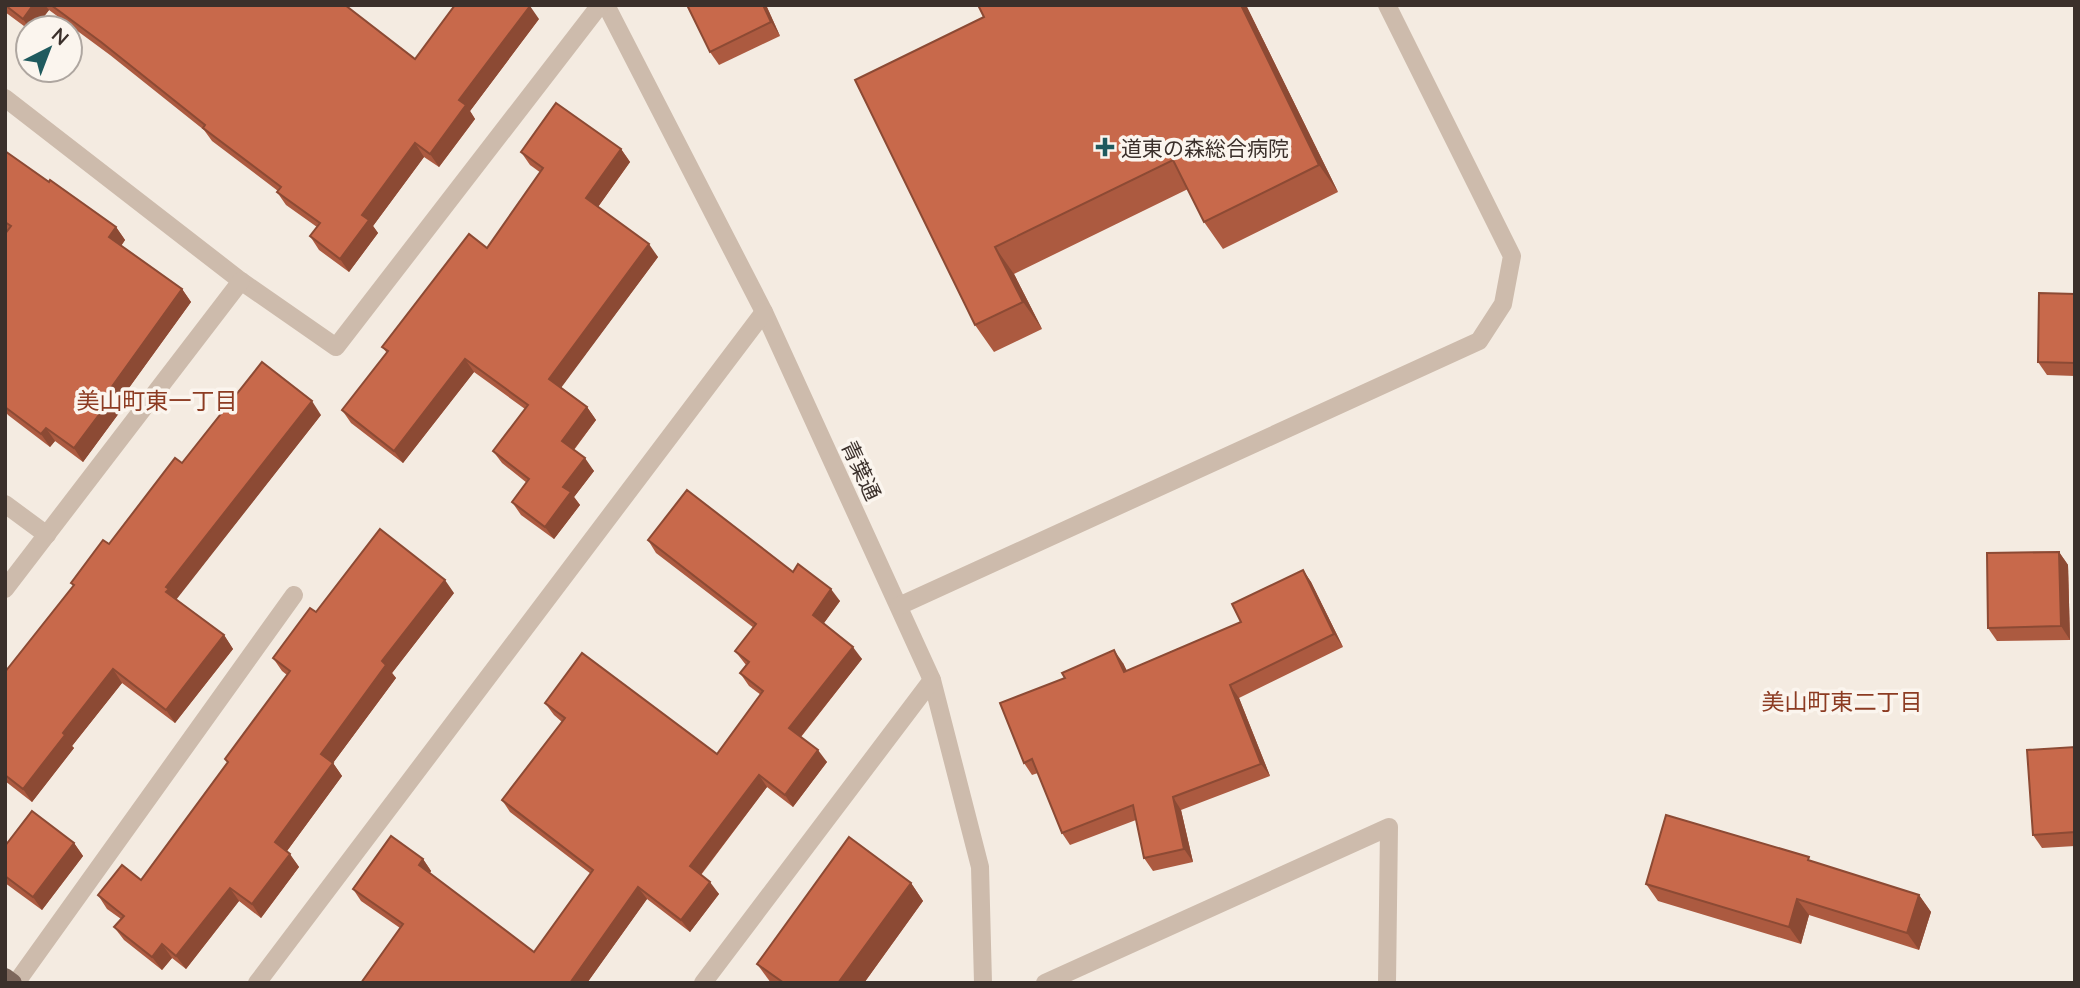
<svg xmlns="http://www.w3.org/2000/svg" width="2080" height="988" font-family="Lato,'Noto Sans JP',sans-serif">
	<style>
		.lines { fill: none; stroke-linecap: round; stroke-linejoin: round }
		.minor { stroke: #cdbbac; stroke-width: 18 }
		.major { stroke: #7d675c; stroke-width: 18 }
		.wall { fill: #ac5a40 }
		.shaded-wall { fill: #8c4a34 }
		.building { fill: #c8694b; stroke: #8c4a34; stroke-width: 2 }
		.poi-dot { fill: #1f5a5e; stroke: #fbf5ee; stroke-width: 2.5 }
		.labels { text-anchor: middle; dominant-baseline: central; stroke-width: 7; stroke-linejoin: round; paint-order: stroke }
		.poi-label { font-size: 21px; fill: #3b302b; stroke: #fbf5ee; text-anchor: start }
		.street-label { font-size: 21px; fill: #3b302b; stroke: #fbf5ee }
		.neighbourhood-label { font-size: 23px; fill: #8c3b22; stroke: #fbf5ee }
	</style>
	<rect width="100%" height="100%" fill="#f4ebe1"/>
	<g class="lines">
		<g class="minor">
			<path d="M606 5 764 312 932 680 980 867 983 983"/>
			<path d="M5 98 241 281 336 347 600 5"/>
			<path d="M5 504 47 535"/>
			<path d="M5 589 241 281"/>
			<path d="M899 606 1479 341 1503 304 1512 256 1387 5"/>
			<path d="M16 983 294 595"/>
			<path d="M257 983 764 312"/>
			<path d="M703 983 932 680"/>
			<path d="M1045 983 1389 827 1387 983"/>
		</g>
		<path class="major" d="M5 977 13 983"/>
	</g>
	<g class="wall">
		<path d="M5 5H345L415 59 539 19 470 111 475 119 439 167 424 157 373 226 378 233 349 272 319 250 310 236 317 227 286 205 277 192 278 191 212 141 204 130 110 55 49 10 35 28H28V29L5 12Z"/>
		<path d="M687 5H766L780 36 719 65 710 52Z"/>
		<path d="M1246 5 1338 192 1223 249 1204 222 1188 189 1014 274 1042 329 994 352 975 325 984 17Z"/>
		<path d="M621 149 630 162 598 207 658 257 561 387 587 407 596 420 574 450 594 471 574 497 580 505 554 539 521 515 512 502 527 483 502 463 493 451 525 409 474 372 403 463 351 423 342 410 387 353 382 347 487 248 541 173 530 165 521 152Z"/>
		<path d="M5 151 49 182 116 227 125 240 121 246 182 289 191 302 118 403 122 409 83 462 55 441 50 447 8 415 5 411V234L8 231 5 229Z"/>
		<path d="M2075 294V376L2047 375 2038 362Z"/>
		<path d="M321 415 176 599 224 635 233 649 175 723 122 683 72 746 74 748 32 802 5 781V672L73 586 71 583 109 544 182 463Z"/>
		<path d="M648 540 793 572 840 601 824 623 862 659 801 737 827 762 793 807 767 787 701 875 719 894 690 932 647 899 587 983H361L400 928 361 901 353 889 423 859 431 871 430 873 534 952 591 874 510 812 502 800 562 722 554 715 545 703 717 754 761 695 749 686 740 673 746 665 735 651 754 628 656 553Z"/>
		<path d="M2059 552 2068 565 2070 640 1997 641 1988 628Z"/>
		<path d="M1303 570 1311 582 1343 647 1239 698 1270 776 1181 810 1193 862 1153 871 1144 858 1136 820 1070 845 1062 833 1038 773 1032 775 1024 763 1123 663 1127 671 1241 622Z"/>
		<path d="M454 593 392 673 396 678 333 763 342 776 287 851 299 867 261 918 239 901 186 969 172 958 162 970 124 940 114 927 121 919 107 909 98 895 141 880 228 763 225 759 287 675 282 671 273 658 316 612Z"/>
		<path d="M2075 747V846L2042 848 2033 835Z"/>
		<path d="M74 843 83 856 42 910 5 883V846Z"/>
		<path d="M1812 862 1919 895 1931 912 1919 950 1809 915 1801 944 1658 901 1646 884Z"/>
		<path d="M911 883 923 901 864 983H771L757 964Z"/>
	</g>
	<g class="shaded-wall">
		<path d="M33 5H45L49 10 35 28H29L23 19Z"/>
		<path d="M763 5H766L780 36 771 22Z"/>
		<path d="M1241 5H1246L1338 192 1319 165Z"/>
		<path d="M530 6 539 19 470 111 475 119 439 167 430 154 459 100Z"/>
		<path d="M415 143 424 157 373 226 378 233 349 272 340 259 362 215Z"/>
		<path d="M621 149 630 162 595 211 586 198Z"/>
		<path d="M116 227 125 240 118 250 109 237Z"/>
		<path d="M649 244 658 257 558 392 549 379Z"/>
		<path d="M995 247 1014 274 1042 329 1023 302Z"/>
		<path d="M182 289 191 302 118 403 122 409 83 462 74 448 108 392Z"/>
		<path d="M465 359 474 372 403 463 394 451Z"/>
		<path d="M312 401 321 415 176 600 166 592V587Z"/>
		<path d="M587 407 596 420 571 453 562 441Z"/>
		<path d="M46 428 55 441 50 447 41 434Z"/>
		<path d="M585 458 594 471 574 497 580 505 554 539 545 527 563 487Z"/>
		<path d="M2059 552 2068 565 2070 640 2061 626Z"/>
		<path d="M1303 570 1311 582 1343 647 1334 634Z"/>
		<path d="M445 580 454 593 392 673 396 678 333 763 342 776 284 855 275 842 321 754 382 661Z"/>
		<path d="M831 589 840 601 821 627 813 615Z"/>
		<path d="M224 635 233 649 175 723 166 710Z"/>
		<path d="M853 647 862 659 798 740 789 728Z"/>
		<path d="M1114 650 1123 663 1133 684 1124 672Z"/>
		<path d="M113 669 122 683 72 746 74 748 32 802 23 789 63 733Z"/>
		<path d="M1230 685 1239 698 1270 776 1261 764Z"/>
		<path d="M818 750 827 762 793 807 785 795Z"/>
		<path d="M759 775 767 787 698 878 690 866Z"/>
		<path d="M1173 797 1181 810 1193 862 1184 849Z"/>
		<path d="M74 843 83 856 42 910 33 897Z"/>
		<path d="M290 854 299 867 261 918 252 904Z"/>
		<path d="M423 859 431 871 427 877 419 865Z"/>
		<path d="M710 882 719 894 690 932 681 920Z"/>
		<path d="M911 883 923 901 864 983H838Z"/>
		<path d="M638 887 647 899 587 983H570Z"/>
		<path d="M230 888 239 901 186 969 176 956Z"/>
		<path d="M1919 895 1931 912 1919 950 1907 933Z"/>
		<path d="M1797 899 1809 915 1801 944 1789 927Z"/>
		<path d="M162 944 172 958 162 970 152 957Z"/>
	</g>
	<g class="building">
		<path d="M5 5H33L23 19Z"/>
		<path d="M51 5H345L415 59 455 5 530 6 459 100 466 105 430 154 415 143 362 215 369 220 340 259 310 236 320 223 277 192 281 187 203 128 205 125 101 42Z"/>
		<path d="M687 5H763L771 22 710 52Z"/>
		<path d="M978 5H1241L1319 165 1204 222 1173 160 995 247 1023 302 975 325 855 80 984 17Z"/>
		<path d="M556 103 621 149 586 198 649 244 549 379 587 407 562 441 585 458 563 487 571 492 545 527 512 502 529 479 493 451 528 405 465 359 394 451 342 410 388 351 382 347 469 234 487 248 543 168 521 152Z"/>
		<path d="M5 151 49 182 50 180 116 227 109 237 182 289 108 392 113 396 74 448 46 428 41 434 5 407V234L11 226 5 222Z"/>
		<path d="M2039 293 2075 294V363L2038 362Z"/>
		<path d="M262 362 312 401 166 587 169 589 166 592 224 635 166 710 113 669 63 733 65 735 23 789 5 775V672L74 585 71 583 103 540 109 544 175 458 182 463Z"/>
		<path d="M687 490 793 572 798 564 831 589 813 615 853 647 789 728 818 750 785 795 759 775 690 866 710 882 681 920 638 887 570 983H361L403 924 353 889 391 836 423 859 419 865 534 952 593 870 502 800 565 718 545 703 582 653 717 754 763 691 740 673 749 662 735 651 756 624 648 540Z"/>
		<path d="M380 529 445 580 382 661 386 665 321 754 333 763 275 842 290 854 252 904 230 888 176 956 162 944 152 957 114 927 124 916 98 895 122 865 141 880 228 762 225 759 290 671 273 658 310 608 316 612Z"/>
		<path d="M2059 552 2061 626 1988 628 1987 553Z"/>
		<path d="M1303 570 1334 634 1230 685 1261 764 1173 797 1184 849 1144 858 1133 805 1062 833 1032 759 1024 763 1000 703 1065 678 1062 673 1114 650 1124 672 1241 622 1232 604Z"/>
		<path d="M2075 747V832L2033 835 2027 750Z"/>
		<path d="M32 811 74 843 33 897 5 876V846Z"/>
		<path d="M1666 815 1809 857 1808 860 1919 895 1907 933 1797 899 1789 927 1646 884Z"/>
		<path d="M849 837 911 883 838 983H784L757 964Z"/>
	</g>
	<path class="poi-dot" d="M1101.5 136.5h7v7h7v7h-7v7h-7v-7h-7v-7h7z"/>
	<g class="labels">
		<g class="poi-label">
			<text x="1121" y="147">道東の森総合病院</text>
		</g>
		<g class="street-label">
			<text transform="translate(862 470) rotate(65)">青葉通</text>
		</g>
		<g class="neighbourhood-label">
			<text x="157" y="400">美山町東一丁目</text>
			<text x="1842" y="701">美山町東二丁目</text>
		</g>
	</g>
	<rect width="2080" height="988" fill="none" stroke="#3b302b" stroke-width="14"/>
	<g transform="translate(49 49) rotate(42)"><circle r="33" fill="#fbf5ee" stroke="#aea6a0" stroke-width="2"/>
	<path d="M0-5L12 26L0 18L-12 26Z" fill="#1f5a5e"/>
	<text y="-10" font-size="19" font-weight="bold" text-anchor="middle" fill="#3b302b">N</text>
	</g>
</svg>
